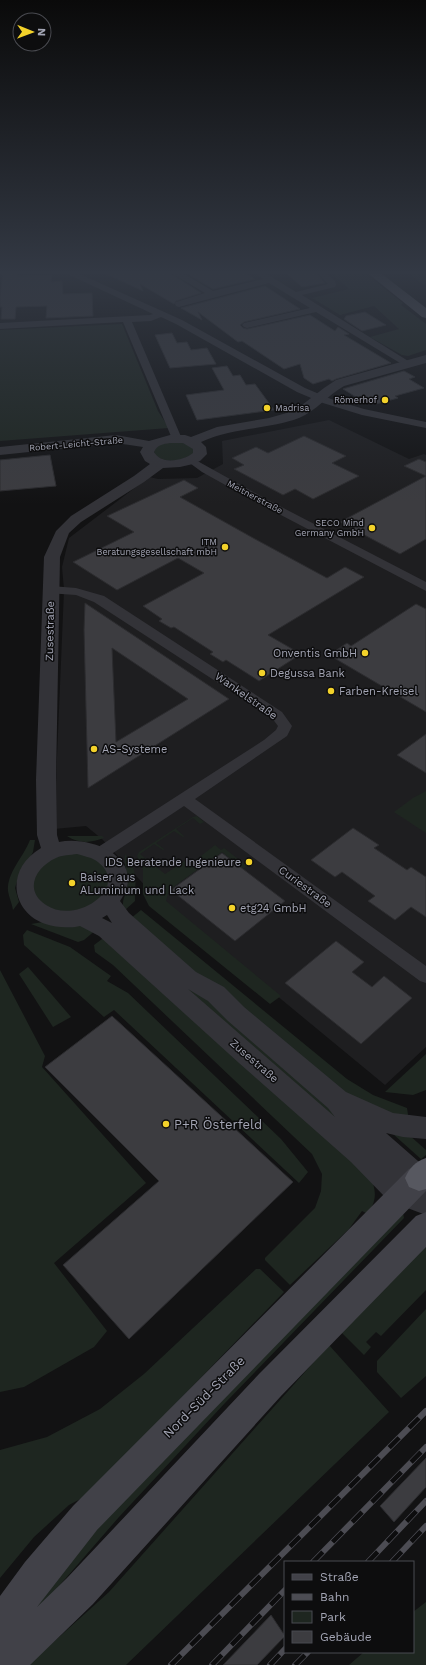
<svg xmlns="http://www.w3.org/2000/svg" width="426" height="1665" font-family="'Work Sans',sans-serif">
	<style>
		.built { fill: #1e1e20 }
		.green { fill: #1e2620 }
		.building { fill: #3c3c40; stroke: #2c2c2f; fill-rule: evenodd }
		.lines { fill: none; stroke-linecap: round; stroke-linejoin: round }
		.minor { fill: #333338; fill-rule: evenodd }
		.tertiary { fill: #333338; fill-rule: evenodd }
		.secondary { fill: #414148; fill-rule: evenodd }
		.trunk { fill: #575860; fill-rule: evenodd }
		.rail-casing { stroke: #4c4c53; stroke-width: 6 }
		.rail { stroke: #0d0d0e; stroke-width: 4.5; stroke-dasharray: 14; stroke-linecap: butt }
		.poi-dot { fill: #f3d22a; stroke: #0d0d0e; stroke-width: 1.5 }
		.labels { text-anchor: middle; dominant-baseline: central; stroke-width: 3; stroke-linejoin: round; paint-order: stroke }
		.far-poi-label { font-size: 9px; fill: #a3a5b4; stroke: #0d0d0e; text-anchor: end }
		.far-street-label { font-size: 9px; fill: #a3a5b4; stroke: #0d0d0e }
		.street-label { font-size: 11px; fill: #a3a5b4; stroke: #0d0d0e }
		.poi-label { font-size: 11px; fill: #a3a5b4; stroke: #0d0d0e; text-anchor: start }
		.near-poi-label { font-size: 13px; fill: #a3a5b4; stroke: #0d0d0e; text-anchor: start }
		.near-street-label { font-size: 13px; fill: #a3a5b4; stroke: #0d0d0e }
	</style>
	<rect width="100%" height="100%" fill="#121213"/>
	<path class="built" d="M329 420 409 459 424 454 426 455V1047L385 1085 150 891 102 839 86 826 54 829 64 590 62 567 69 538 149 477 158 479 197 478 223 464 222 441Z"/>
	<g class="green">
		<path d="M329 271H362L403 303 401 305 426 324V350L408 356 402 355 370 337 399 329 374 306 340 315 312 298 349 289Z"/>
		<path d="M405 271H426V287V286Z"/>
		<path d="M122 324 158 411 169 428 0 441V330Z"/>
		<path d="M173 441 187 443 194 449V453C183 461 167 465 155 455L154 451C158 443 165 443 173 441Z"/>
		<path d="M426 791V833L394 812 413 798Z"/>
		<path d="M197 816 204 822 200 824 193 818 176 829 184 836 183 837 174 831 156 843 164 849 163 850 154 844 140 854 165 874 180 864 174 859 176 858 182 863 187 859 192 863 215 845 221 850 224 848 247 866 243 869 222 852 169 890 166 901 281 996 270 1004 149 906 143 894V870L137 856 139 852 193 817Z"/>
		<path d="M67 836H102L104 838C91 843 79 844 67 836Z"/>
		<path d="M30 840H35L33 852 30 858 20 872 15 888 19 902 13 910C12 904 9 897 8 891 7 872 23 858 30 840Z"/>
		<path d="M75 853C80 854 85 854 90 856 106 861 115 880 104 894 90 913 54 920 37 901 33 897 31 889 31 884 35 861 55 856 75 853Z"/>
		<path d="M125 854C139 871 135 881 135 901L124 911C121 897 126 898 127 886 129 875 123 865 125 854Z"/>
		<path d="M141 910 347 1079 373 1095 407 1108 409 1121 353 1101 191 972 130 919Z"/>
		<path d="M43 922 86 925 97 929 84 940 78 942 31 924Z"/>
		<path d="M121 926 396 1162 397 1172 117 929Z"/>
		<path d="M27 930 70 947 111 976 107 981 128 993 281 1139 308 1172 299 1183 114 1010 104 1017 24 945 23 935Z"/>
		<path d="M106 936 371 1178C377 1193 376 1201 368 1214L362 1211 349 1229 290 1285 265 1260V1258L315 1208 321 1191 322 1174 312 1154 113 965 95 952 94 945Z"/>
		<path d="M28 967 71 1017 53 1027 19 974Z"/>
		<path d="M0 970 45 1056 42 1067 146 1183 54 1263 107 1331 94 1347 24 1387 0 1392Z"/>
		<path d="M426 1054V1090L413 1095 385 1092Z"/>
		<path d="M393 1134 409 1135 426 1150V1155L421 1159Z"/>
		<path d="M403 1213 404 1218 225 1403 119 1517 6 1647 27 1609 138 1483Z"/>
		<path d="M426 1241V1290L381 1336 376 1332 366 1342 371 1347 364 1355 340 1331Z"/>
		<path d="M256 1269H260L284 1292 86 1496 69 1505 34 1537 0 1578V1450L47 1437 100 1409 144 1374Z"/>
		<path d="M426 1309V1376L401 1398 377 1372V1361Z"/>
		<path d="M329 1345 389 1412 126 1665H28L109 1592Z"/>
		<path d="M426 1602V1665H349L364 1652H413V1612Z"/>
	</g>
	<g class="building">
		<path d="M3 271H18L17 276 52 275 51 282 62 281 63 294 92 293 93 316 46 318 47 306 16 307 15 319H1L2 307H0V296Z"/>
		<path d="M100 271H167L201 293 176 301 174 304 140 284 143 291Z"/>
		<path d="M183 271H243L255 279 213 289Z"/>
		<path d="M284 271H314L325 283 302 287Z"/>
		<path d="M265 286 300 309 244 322 240 325 243 328 247 329 310 315 335 331 338 327 349 334 344 335 391 363 336 379 332 381 329 379 313 384 304 378 300 364 284 369 242 341 238 342 198 312 202 320 181 308Z"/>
		<path d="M365 312 386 325 362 331 344 319 346 316Z"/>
		<path d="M172 333 177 343 187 342 191 350 207 348 216 364 170 368 155 335Z"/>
		<path d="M227 366 233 376 240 375 246 385 255 384 274 410 197 420 186 395 224 390 212 368Z"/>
		<path d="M404 371 415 377 409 379 424 388 395 396 398 398 376 404 363 396 356 397 343 389Z"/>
		<path d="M304 436 346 456 332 463 359 476 313 499 295 489 283 495 234 469 244 465 232 458 256 447 268 453Z"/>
		<path d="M50 455 56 486 0 491V460Z"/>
		<path d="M419 459 426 462V476L404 466Z"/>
		<path d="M426 476V539L400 554 340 522Z"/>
		<path d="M184 480 198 488 180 497 255 539 327 578 345 567 364 577 268 635 301 654 259 681 226 660 223 662 210 654 213 652 174 627 171 628 159 621 162 619 143 606 204 573 178 558 117 590 73 562 134 532 107 516Z"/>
		<path d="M85 603 229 699 88 788 84 630ZM112 648 188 699 116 742Z"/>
		<path d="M416 604 426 609V712L329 655 347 643 351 646Z"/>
		<path d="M426 734V773L397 755Z"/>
		<path d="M353 828 379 845 374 848 407 870 411 867 426 877V917L411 907 395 920 368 901 375 896 342 872 335 877 311 860Z"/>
		<path d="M222 853 285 901 235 941 171 890Z"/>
		<path d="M336 941 364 962 352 972 372 987 384 976 412 998 361 1044 285 983Z"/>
		<path d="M112 1016 293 1182 129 1339 63 1265 159 1181 45 1067Z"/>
		<path d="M426 1458V1487L394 1522 380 1506Z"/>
		<path d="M271 1615 285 1636 257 1665H223Z"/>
	</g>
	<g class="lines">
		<g class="minor">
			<path d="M61 271H73L182 320 305 388 331 399 364 409 426 422V428L362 415 323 403 297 392 176 324 161 317 151 321 132 322 182 439 181 441H173L123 322 0 329V323L150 315 153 314Z"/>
			<path d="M168 271H179L213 291 263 279 252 271H262L296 292 328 284 315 271H324L335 281 336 285 335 287 302 295 413 364 408 367 405 366 316 312 247 328 244 327 242 325 244 323 310 308 269 283 179 307 176 306 175 304 176 302 205 293Z"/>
			<path d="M192 458 266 499 426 582V591L258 503 202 472 187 461Z"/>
			<path d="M51 586 76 588 104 596 282 712 292 726 287 736 195 799 426 966V983L420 981 184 806 107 857 101 859 95 857 93 853 95 849 264 740 276 730 278 726 272 718 94 602 76 595 47 593 45 590 47 587Z"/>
		</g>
		<path class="tertiary" d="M426 355V363L344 386C328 395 316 411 299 418 267 430 232 427 201 442L206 447 207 454 200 461 193 464 180 467 163 468 144 482 81 522 69 533 60 557 56 780 57 835 59 842C93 835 149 860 120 901L129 913 196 972 224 987 244 1007 346 1092 393 1113 426 1117V1139L403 1137 386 1133 426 1168V1215L394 1203 385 1197 351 1162 239 1063 99 936 80 926C73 928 68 927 61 927 13 924 0 872 41 848L37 835 36 780 44 557 56 531 71 516 134 476 150 464 145 461 140 452 143 447 116 443 0 455V447L116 435 149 441 170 435H185L191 437 217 427 269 418 290 412 302 405 324 388 336 380ZM170 443H183L193 449V453C183 461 161 465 154 452 157 445 163 444 170 443ZM77 854C83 856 90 857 95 860 134 885 77 926 46 905 23 890 36 867 56 858 62 855 70 855 77 854ZM107 915 112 923 102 918ZM188 989 208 1001 228 1021 328 1108 335 1117Z"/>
		<path class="secondary" d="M419 1165 426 1167V1191L97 1530 37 1607 67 1578 259 1374 416 1216 426 1212V1247L281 1396 93 1604 30 1665H0V1596L25 1562 73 1506 409 1169Z"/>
		<g class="trunk">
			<path d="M365 271H378L426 308V318L422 317Z"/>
			<path d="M426 1158V1189L419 1191 409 1187 405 1178C410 1167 415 1162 426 1158Z"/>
		</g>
		<defs>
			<g id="rail">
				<path d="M313 1562 426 1447"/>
				<path d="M368 1562 426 1501"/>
				<path d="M392 1562 426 1526"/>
				<path d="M171 1665 426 1411"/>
				<path d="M212 1665 285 1590"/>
				<path d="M270 1665 285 1649"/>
				<path d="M295 1665 308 1652"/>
			</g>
		</defs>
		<use href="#rail" class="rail-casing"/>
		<use href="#rail" class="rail"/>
	</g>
	<linearGradient id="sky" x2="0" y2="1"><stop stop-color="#0a0a0a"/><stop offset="0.54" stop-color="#333944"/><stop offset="1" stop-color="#333944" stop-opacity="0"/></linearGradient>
	<rect width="426" height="504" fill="url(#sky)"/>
	<g class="poi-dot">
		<circle cx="385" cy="400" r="4"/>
		<circle cx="267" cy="408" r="4"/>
		<circle cx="372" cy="528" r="4"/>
		<circle cx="225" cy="547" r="4"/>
		<circle cx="365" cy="653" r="4"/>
		<circle cx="262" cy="673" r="4"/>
		<circle cx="331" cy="691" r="4"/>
		<circle cx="94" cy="749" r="4"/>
		<circle cx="249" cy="862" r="4"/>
		<circle cx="72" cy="883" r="4"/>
		<circle cx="232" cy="908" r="4"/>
		<circle cx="166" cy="1124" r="4"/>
	</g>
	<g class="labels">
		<g class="far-poi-label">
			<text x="377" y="400">Römerhof</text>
			<text x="275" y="408" text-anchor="start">Madrisa</text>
			<text x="364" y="523">SECO Mind<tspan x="364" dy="10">Germany GmbH</tspan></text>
			<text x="217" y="542">ITM<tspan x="217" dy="10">Beratungsgesellschaft mbH</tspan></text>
		</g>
		<g class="far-street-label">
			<text transform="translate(76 444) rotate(-5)">Robert-Leicht-Straße</text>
			<text transform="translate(255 497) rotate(28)">Meitnerstraße</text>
		</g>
		<g class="street-label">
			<text transform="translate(50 631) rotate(-89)">Zusestraße</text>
			<text transform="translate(246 696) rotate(35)">Wankelstraße</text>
			<text transform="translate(305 887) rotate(36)">Curiestraße</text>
			<text transform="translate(254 1061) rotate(41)">Zusestraße</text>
		</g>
		<g class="poi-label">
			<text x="357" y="653" text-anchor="end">Onventis GmbH</text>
			<text x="270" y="673">Degussa Bank</text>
			<text x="339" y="691">Farben-Kreisel</text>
			<text x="102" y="749">AS-Systeme</text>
			<text x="241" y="862" text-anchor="end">IDS Beratende Ingenieure</text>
			<text x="80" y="877">Baiser aus<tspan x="80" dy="13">ALuminium und Lack</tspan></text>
			<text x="240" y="908">etg24 GmbH</text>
		</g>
		<g class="near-poi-label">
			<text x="174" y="1124">P+R Österfeld</text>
		</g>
		<g class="near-street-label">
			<text transform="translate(204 1397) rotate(-45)">Nord-Süd-Straße</text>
		</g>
	</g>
	<rect x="284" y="1561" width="130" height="92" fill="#0d0d0e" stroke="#494a50"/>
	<rect x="292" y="1574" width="20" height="6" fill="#414148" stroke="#494a50"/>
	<text x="320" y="1581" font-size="12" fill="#a3a5b4">Straße</text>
	<rect x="292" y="1594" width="20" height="6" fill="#4c4c53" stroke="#494a50"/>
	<text x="320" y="1601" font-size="12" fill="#a3a5b4">Bahn</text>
	<rect x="292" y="1611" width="20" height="12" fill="#1e2620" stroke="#494a50"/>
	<text x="320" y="1621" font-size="12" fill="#a3a5b4">Park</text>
	<rect x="292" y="1631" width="20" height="12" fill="#3c3c40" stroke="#494a50"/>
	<text x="320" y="1641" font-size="12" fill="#a3a5b4">Gebäude</text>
	<g transform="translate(32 32) rotate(91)"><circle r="19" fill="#0d0d0e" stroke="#494a50"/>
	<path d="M0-3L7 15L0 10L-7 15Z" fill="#f3d22a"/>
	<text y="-6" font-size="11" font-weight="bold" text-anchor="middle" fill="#a3a5b4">N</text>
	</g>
</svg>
